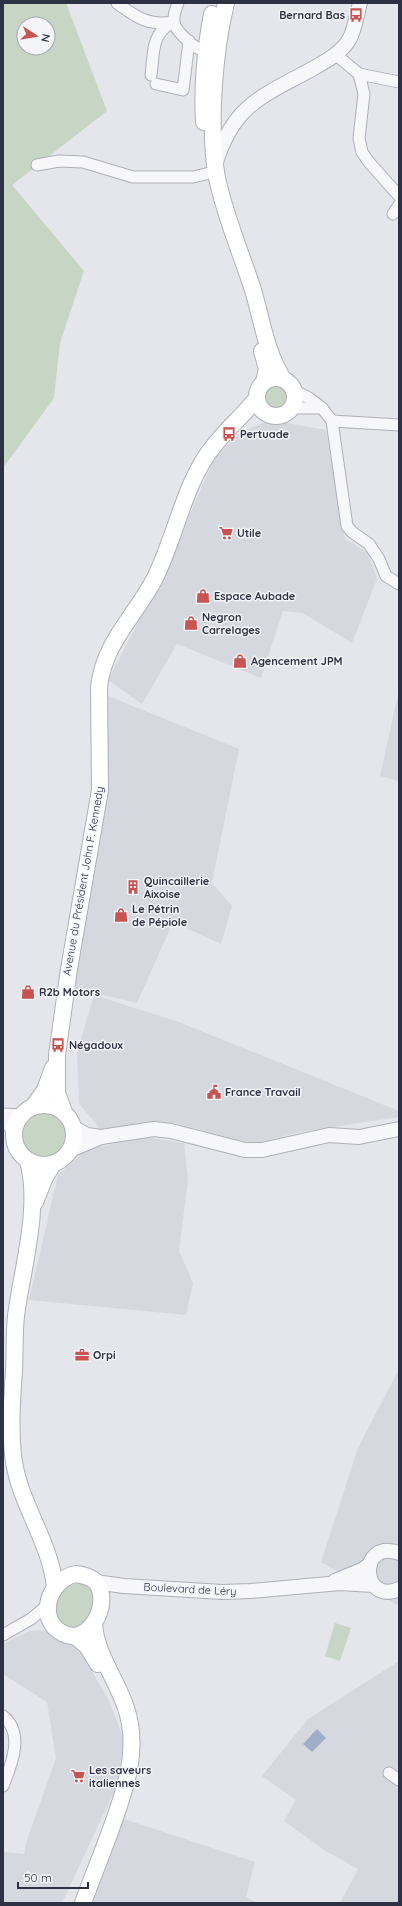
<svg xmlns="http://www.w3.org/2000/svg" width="402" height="1906" font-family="Quicksand,sans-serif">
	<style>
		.built { fill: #d6d8e0 }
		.green { fill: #c7d5c5; fill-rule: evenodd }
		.water { fill: #a1aec9 }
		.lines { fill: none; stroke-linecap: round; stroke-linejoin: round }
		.minor-casing { stroke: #adb0b9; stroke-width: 13 }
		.tertiary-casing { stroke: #adb0b9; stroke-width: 16 }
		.secondary-casing { stroke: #adb0b9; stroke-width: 18 }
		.minor { stroke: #f7f7f9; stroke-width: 11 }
		.tertiary { stroke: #f7f7f9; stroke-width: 14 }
		.secondary { stroke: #fff; stroke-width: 16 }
		.labels { text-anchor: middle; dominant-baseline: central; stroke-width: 3; stroke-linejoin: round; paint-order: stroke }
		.poi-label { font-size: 11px; font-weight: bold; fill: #2c3143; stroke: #f4f5f8; text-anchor: start }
		.street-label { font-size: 11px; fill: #2c3143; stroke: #f4f5f8 }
	</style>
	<rect width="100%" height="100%" fill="#e4e6eb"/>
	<g class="built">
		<path d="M271 420 326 430 345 539 368 553 377 579 352 643 303 613 283 611 261 678 177 644 142 704 108 680 166 568 214 459 241 432Z"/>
		<path d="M399 690V781L380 776Z"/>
		<path d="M108 696 239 749 212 883 232 906 221 944 173 922 137 1003 72 988 106 794Z"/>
		<path d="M94 995 179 1022 399 1111V1117L305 1131 252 1144 175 1123 100 1129 79 1103 77 1053Z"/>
		<path d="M143 1137 184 1143 188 1180 179 1251 193 1283 186 1315 29 1300 58 1175 86 1150Z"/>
		<path d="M399 1369V1606L321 1562 358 1448Z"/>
		<path d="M48 1630 80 1650 109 1701 124 1740 117 1785 62 1903H3V1852L24 1854 27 1840 56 1758 47 1702 3 1674V1644L30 1631Z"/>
		<path d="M399 1661V1903H340L358 1869 324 1850 284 1821 296 1800 262 1776 308 1719Z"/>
		<path d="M121 1818 255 1862 246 1897 259 1903H89Z"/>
	</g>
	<g class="green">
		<path d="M3 3H66L107 111 12 185 84 271 60 343 54 398 3 468ZM24 24H48V48H24Z"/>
		<circle cx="277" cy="397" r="19"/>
		<circle cx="44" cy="1135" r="30"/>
		<path d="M59 1581 95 1582 94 1624 63 1634 49 1604Z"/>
		<path d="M335 1623 351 1628 340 1661 325 1656Z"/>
	</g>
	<path class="water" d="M317 1729 326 1738 312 1752 303 1744Z"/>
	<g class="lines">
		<defs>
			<g id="minor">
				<path d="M117 3C137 18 149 26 174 22"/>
				<path d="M178 3C176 9 173 15 174 22 175 31 196 50 205 51"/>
				<path d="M335 54 359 74 399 82"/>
				<path d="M359 74 364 94 359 138 362 152 368 161 399 196"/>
				<path d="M151 75C154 53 151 35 171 23"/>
				<path d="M156 84 183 90 189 41"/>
				<path d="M37 165 59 161 83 162 133 177H193L214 172"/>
				<path d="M393 214 399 205"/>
				<path d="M295 391 309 398 322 408 332 421 347 526 352 532 369 544 379 559 386 576 399 584"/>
				<path d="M290 410 297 408H322"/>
				<path d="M332 421 399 425"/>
				<path d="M3 1114 22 1115"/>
				<path d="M3 1120 14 1132"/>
				<path d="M3 1635 31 1619 49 1604"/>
				<path d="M3 1716C25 1733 11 1766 3 1786"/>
				<path d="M389 1773 399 1780"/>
			</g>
			<g id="tertiary">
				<path d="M216 162C234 104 263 96 312 69 326 61 342 53 350 38 355 28 357 14 360 3"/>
				<path d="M74 1128 87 1135 101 1137"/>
				<path d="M70 1150 101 1137 154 1129 171 1131 245 1150H262L329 1135 359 1137 399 1129"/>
				<path d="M399 1553C357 1538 361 1606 399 1589"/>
				<path d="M335 1581 362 1570 370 1564"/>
				<path d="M95 1582 124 1586 222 1592 251 1591 340 1583 373 1585"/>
			</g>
			<g id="secondary">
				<path d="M226 3C214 52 208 128 217 178 225 216 241 253 253 290 262 320 266 352 283 379"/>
				<path d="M204 122C202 85 205 51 212 14"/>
				<path d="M262 351 267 369 264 382"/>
				<circle cx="276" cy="397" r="19"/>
				<circle cx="44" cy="1135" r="30"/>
				<path d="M33 1107 45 1090 53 1068"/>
				<path d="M64 1112 57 1093V1055L69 969 100 790 99 687C104 643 134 617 154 580 174 541 183 490 207 455 221 434 241 418 257 398"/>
				<path d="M28 1161C41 1207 22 1269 16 1316 14 1334 15 1353 14 1371 12 1399 10 1427 13 1455 18 1502 50 1540 55 1587"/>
				<path d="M35 1202 45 1177 54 1163"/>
				<path d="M76 1574C83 1575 91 1577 96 1582 113 1604 87 1651 59 1631 53 1627 49 1620 48 1613 46 1595 59 1577 76 1574Z"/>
				<path d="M75 1636 87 1646 98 1664"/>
				<path d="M83 1903C92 1878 102 1854 111 1829 125 1790 140 1750 126 1708 117 1680 96 1654 94 1624"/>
			</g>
		</defs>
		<use href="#minor" class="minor-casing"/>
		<use href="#tertiary" class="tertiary-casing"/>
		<use href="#secondary" class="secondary-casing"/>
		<use href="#minor" class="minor"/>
		<use href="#tertiary" class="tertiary"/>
		<use href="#secondary" class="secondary"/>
	</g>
	<defs>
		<symbol id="bus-bare" viewBox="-9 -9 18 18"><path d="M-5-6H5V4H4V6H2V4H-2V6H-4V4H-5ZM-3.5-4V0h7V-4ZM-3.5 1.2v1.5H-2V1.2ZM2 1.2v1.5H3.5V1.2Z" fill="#c85351" stroke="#f4f5f8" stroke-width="2.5" paint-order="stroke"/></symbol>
		<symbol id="supermarket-bare" viewBox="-9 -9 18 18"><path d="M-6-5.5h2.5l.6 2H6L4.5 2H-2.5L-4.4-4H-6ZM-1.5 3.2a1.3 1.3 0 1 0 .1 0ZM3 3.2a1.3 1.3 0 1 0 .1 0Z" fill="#c85351" stroke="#f4f5f8" stroke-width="2.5" paint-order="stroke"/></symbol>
		<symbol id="shop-bare" viewBox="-9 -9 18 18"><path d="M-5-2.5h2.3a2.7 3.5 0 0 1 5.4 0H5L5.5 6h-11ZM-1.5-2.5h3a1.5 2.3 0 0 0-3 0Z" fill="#c85351" stroke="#f4f5f8" stroke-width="2.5" paint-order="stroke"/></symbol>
		<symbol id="building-bare" viewBox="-9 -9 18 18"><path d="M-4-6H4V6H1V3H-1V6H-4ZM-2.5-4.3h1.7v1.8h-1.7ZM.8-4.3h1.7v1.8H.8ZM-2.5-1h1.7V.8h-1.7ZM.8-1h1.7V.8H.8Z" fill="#c85351" stroke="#f4f5f8" stroke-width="2.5" paint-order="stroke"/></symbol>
		<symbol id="civic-bare" viewBox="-9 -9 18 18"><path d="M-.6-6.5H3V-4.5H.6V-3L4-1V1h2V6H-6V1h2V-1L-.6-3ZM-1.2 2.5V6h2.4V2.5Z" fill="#c85351" stroke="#f4f5f8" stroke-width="2.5" paint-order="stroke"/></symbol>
		<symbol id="office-bare" viewBox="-9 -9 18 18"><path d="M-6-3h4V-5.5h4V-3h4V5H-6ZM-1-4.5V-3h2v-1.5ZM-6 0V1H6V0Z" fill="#c85351" stroke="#f4f5f8" stroke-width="2.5" paint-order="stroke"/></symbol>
	</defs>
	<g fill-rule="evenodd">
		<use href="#bus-bare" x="346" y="5" width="20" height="20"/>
		<use href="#bus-bare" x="219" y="424" width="20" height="20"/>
		<use href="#supermarket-bare" x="216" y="523" width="20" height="20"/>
		<use href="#shop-bare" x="193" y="586" width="20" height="20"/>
		<use href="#shop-bare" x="181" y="613" width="20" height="20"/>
		<use href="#shop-bare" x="230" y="651" width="20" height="20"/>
		<use href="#building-bare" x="123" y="877" width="20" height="20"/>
		<use href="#shop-bare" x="111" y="905" width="20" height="20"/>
		<use href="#shop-bare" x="18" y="982" width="20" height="20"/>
		<use href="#bus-bare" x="48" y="1035" width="20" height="20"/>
		<use href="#civic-bare" x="204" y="1082" width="20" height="20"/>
		<use href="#office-bare" x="72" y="1345" width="20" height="20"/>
		<use href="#supermarket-bare" x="68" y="1766" width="20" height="20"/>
	</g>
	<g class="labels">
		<g class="poi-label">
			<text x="345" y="15" text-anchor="end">Bernard Bas</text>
			<text x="240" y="434">Pertuade</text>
			<text x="237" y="533">Utile</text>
			<text x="214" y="596">Espace Aubade</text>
			<text x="202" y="617">Negron<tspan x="202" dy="13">Carrelages</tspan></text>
			<text x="251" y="661">Agencement JPM</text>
			<text x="144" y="881">Quincaillerie<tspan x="144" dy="13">Aixoise</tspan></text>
			<text x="132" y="909">Le Pétrin<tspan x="132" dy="13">de Pépiole</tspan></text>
			<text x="39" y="992">R2b Motors</text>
			<text x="69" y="1045">Négadoux</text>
			<text x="225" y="1092">France Travail</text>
			<text x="93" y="1355">Orpi</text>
			<text x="89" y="1770">Les saveurs<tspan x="89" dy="13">italiennes</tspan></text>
		</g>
		<g class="street-label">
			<text transform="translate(83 881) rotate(-80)">Avenue du Président John F. Kennedy</text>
			<text transform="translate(190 1589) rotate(3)">Boulevard de Léry</text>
		</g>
	</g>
	<rect width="402" height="1906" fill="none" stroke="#2c3143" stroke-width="8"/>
	<g transform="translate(36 36) rotate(102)"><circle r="19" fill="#f4f5f8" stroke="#a4a7b0"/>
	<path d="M0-3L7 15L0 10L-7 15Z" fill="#c85351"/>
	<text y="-6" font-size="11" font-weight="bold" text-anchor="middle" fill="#2c3143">N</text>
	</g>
	<path d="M18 1882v6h70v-6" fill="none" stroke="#2c3143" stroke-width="2"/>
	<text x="24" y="1882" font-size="12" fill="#2c3143" stroke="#f4f5f8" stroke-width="3" paint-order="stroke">50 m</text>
</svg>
